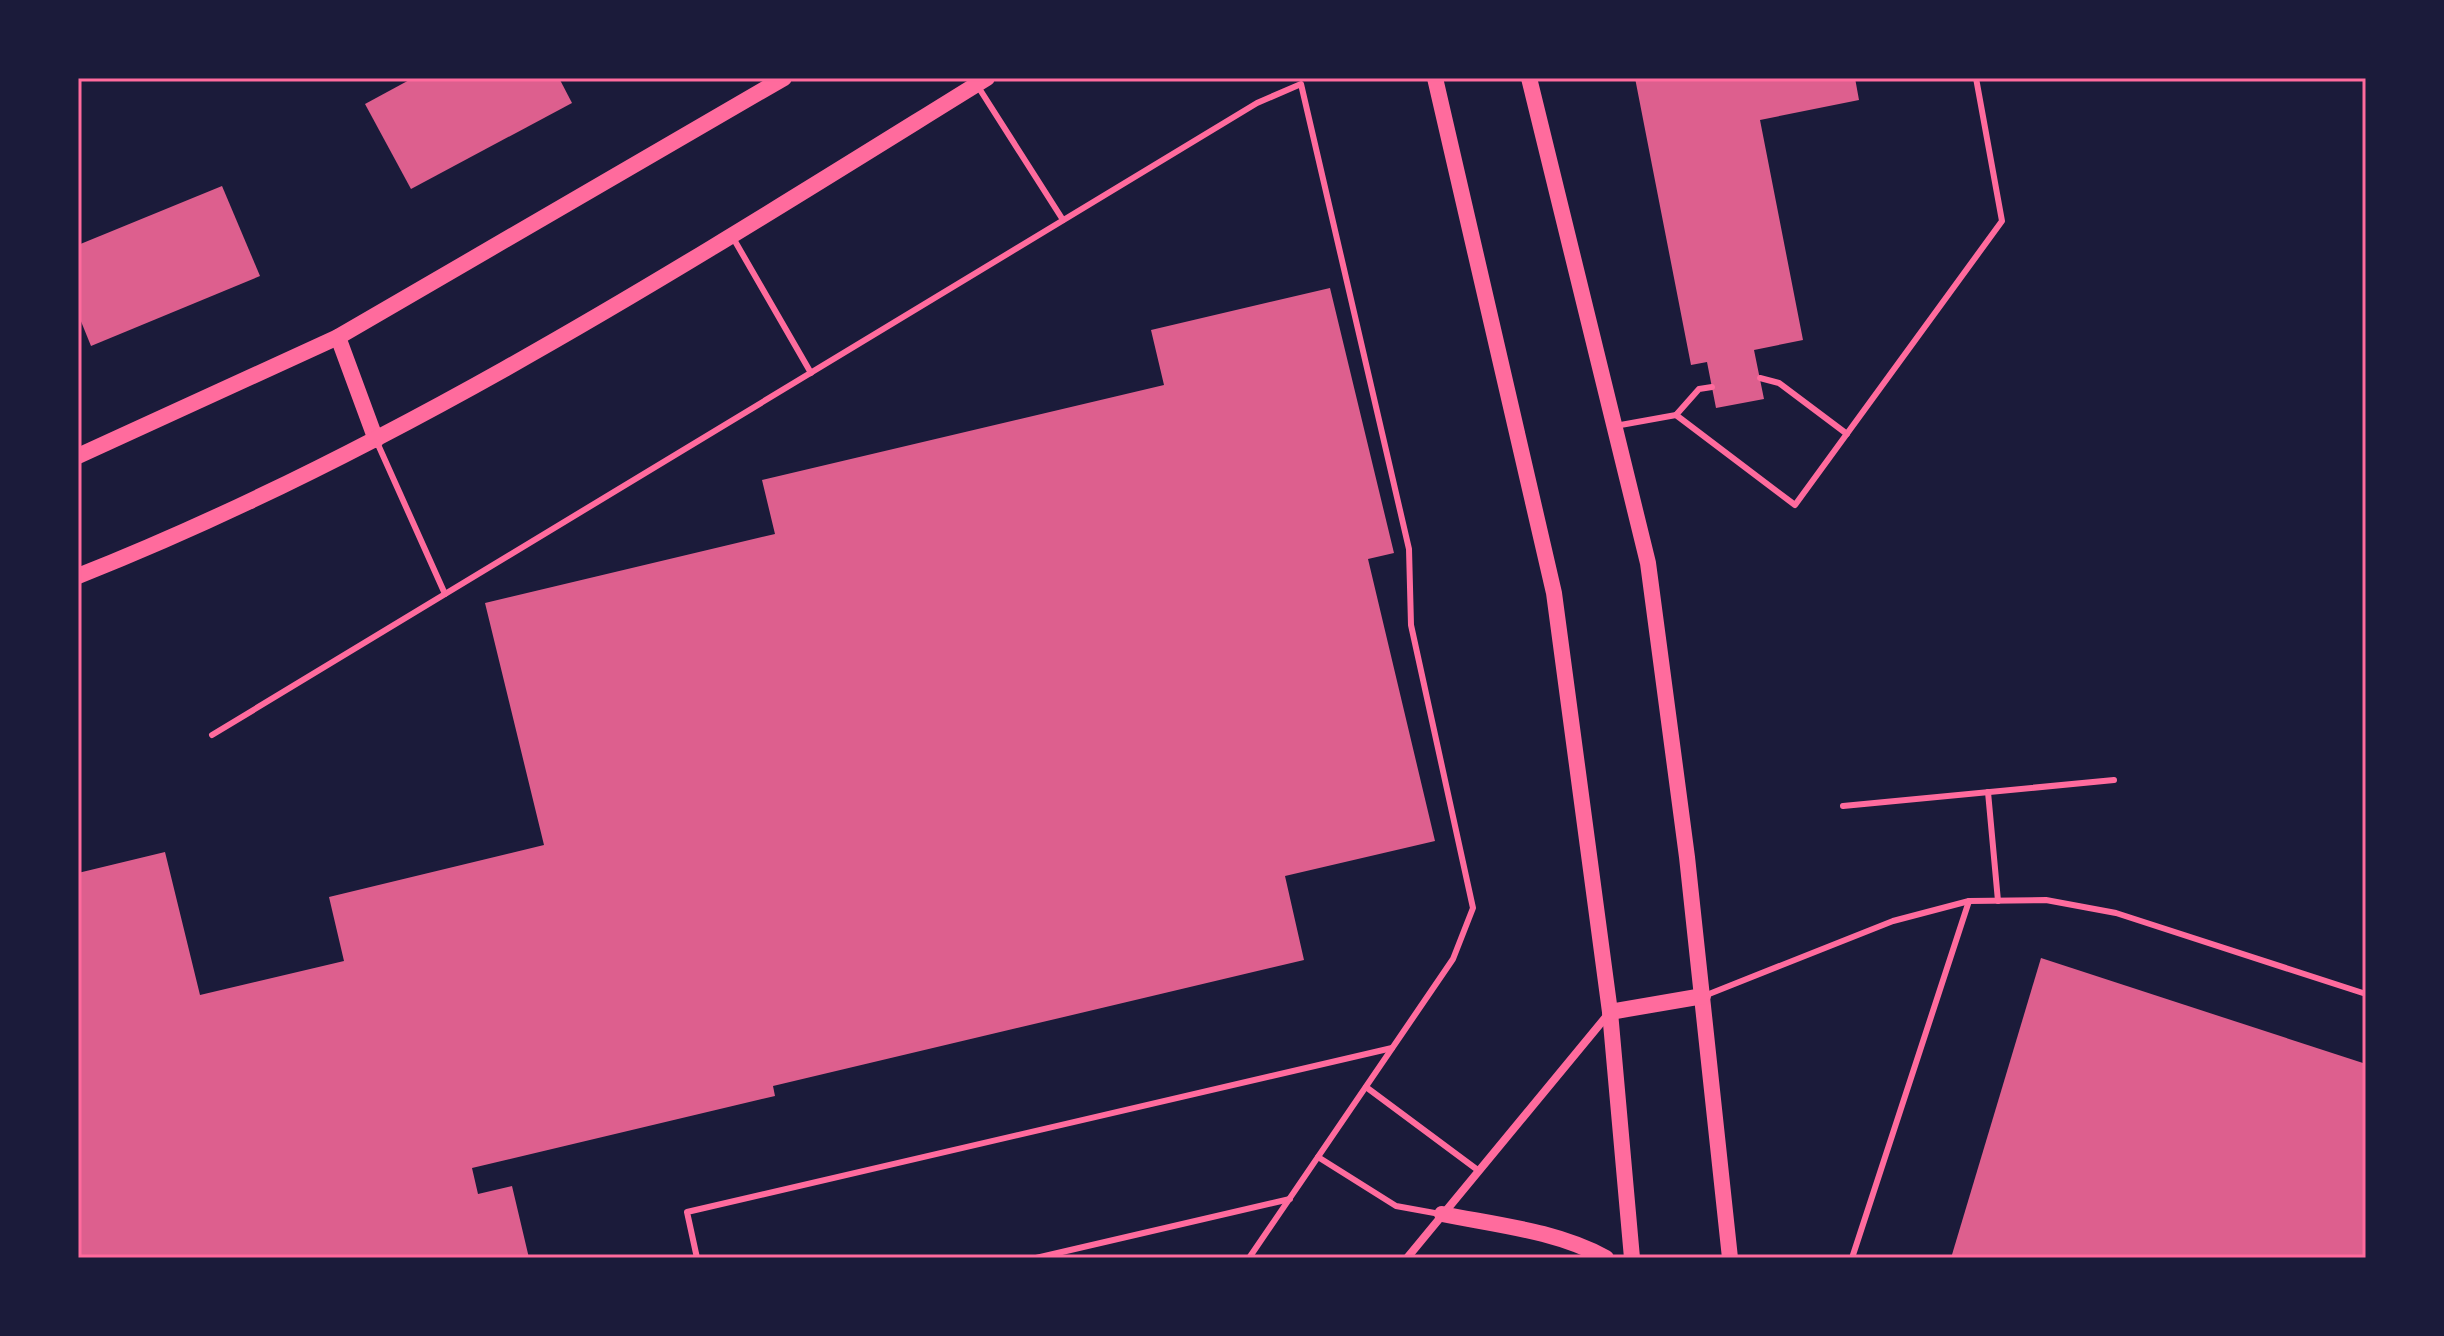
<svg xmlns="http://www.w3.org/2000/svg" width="2444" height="1336" font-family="Lora,serif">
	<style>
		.building { fill: #dd5f8e }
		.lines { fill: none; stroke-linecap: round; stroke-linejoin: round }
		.service { stroke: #ff6b9d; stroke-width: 6 }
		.minor { stroke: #ff6b9d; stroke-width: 8 }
		.secondary { stroke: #ff6b9d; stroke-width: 16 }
		.neatline { fill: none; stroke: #ff6b9d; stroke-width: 3 }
	</style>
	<rect width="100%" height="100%" fill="#1b1b3a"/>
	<g class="building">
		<path d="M413 78H559L572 103 411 189 365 104Z"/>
		<path d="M1635 78H1855L1859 100 1760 120 1803 340 1754 350 1764 399 1716 408 1707 362 1691 365Z"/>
		<path d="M222 186 260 276 91 346 78 314V245Z"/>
		<path d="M1330 288 1394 553 1368 559 1435 841 1285 876 1304 960 773 1086 775 1096 472 1168 478 1194 512 1186 529 1258H78V873L165 852 200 995 344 961 329 897 544 845 485 603 775 534 762 480 1164 385 1151 330Z"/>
		<path d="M2041 958 2366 1064V1258H1951Z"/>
	</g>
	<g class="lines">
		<g class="service">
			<path d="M977 85 1063 220"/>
			<path d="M732 236 811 373"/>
			<path d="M1760 378 1779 383 1847 434"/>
			<path d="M1676 415 1795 505 2002 221 1976 78"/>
			<path d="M1615 426 1676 415 1699 389 1712 387"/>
			<path d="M376 440 445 594"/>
			<path d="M212 735 1257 103 1301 84 1409 549 1411 625 1473 908 1453 959 1249 1258"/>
			<path d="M1988 792 1998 901"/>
			<path d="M1843 806 2114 780"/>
			<path d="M1704 996 1893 921 1969 901 2046 900 2116 913 2366 994"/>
			<path d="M1366 1087 1479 1171"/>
			<path d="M1318 1157 1396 1206 1440 1214"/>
			<path d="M697 1258 687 1212 1392 1048"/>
			<path d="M1036 1258 1290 1199"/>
			<path d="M1852 1258 1969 901"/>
		</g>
		<path class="minor" d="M1407 1258 1610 1012"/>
		<g class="secondary">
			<path d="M1435 78 1554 593 1610 1012 1632 1258"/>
			<path d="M1529 78 1648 563 1687 857 1730 1258"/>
			<path d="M338 337 376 440"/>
			<path d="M78 456 338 337 784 78"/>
			<path d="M78 576C397 450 696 258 987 78"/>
			<path d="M1610 1012 1703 996"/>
			<path d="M1442 1214C1497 1225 1557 1231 1606 1258"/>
		</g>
	</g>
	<rect width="2444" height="1336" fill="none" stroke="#1b1b3a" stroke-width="160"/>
	<rect x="80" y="80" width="2284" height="1176" class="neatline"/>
</svg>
